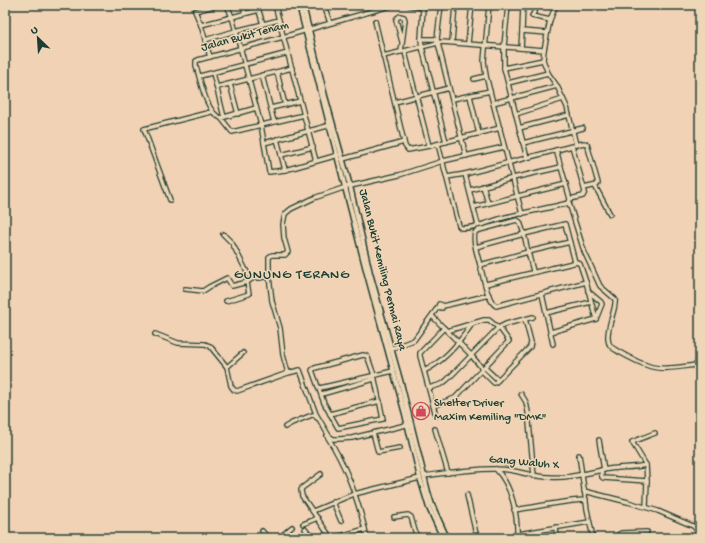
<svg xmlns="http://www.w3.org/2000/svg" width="705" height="543" font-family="'Gochi Hand',sans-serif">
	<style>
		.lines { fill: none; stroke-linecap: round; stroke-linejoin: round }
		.minor-casing { stroke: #1f3d34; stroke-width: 6 }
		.tertiary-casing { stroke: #1f3d34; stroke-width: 7 }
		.minor { stroke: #edd7b6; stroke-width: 3.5 }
		.tertiary { stroke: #edd7b6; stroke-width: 4 }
		.labels { text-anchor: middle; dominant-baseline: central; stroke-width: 3; stroke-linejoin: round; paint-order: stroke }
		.street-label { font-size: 12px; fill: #1f3d34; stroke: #edd7b6 }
		.poi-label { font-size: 12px; fill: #1f3d34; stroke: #edd7b6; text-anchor: start }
		.quarter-label { font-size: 14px; letter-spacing: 1px; fill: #1f3d34; stroke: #edd7b6 }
	</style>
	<rect width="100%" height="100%" fill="#f2d2b4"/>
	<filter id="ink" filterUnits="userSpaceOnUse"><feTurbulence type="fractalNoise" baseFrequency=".025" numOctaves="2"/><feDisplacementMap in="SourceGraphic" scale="8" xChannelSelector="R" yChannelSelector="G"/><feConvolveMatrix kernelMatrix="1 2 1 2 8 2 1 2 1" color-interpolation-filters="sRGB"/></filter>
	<g filter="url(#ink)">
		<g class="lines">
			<defs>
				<g id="minor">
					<path d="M227 5 232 17 261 125 269 172 285 170 338 155"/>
					<path d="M243 5 245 13"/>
					<path d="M257 5 263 24"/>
					<path d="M275 5 316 161"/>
					<path d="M324 5 330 23"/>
					<path d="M409 5 423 8 421 39 422 47 446 142"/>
					<path d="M441 5 437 39 449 88"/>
					<path d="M489 5 484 61 486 76 522 214"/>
					<path d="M508 5 504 46V68L527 158"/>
					<path d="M530 5 537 7 538 6"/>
					<path d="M537 7 532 16 550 20"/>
					<path d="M375 21 405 146 408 150 429 146 500 128"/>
					<path d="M201 25 259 10"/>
					<path d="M522 31 523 5"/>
					<path d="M421 39H437"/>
					<path d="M205 40 235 31 279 20"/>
					<path d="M452 42 455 5"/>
					<path d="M468 43 472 5"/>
					<path d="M521 48 522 31 547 33"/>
					<path d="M544 50 550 20 556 5"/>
					<path d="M401 52 405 20 404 17 400 16 397 18 396 20 402 42"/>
					<path d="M405 52 429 146"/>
					<path d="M383 56 442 42 544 50 543 60 548 73 557 86 567 107 576 145"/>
					<path d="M210 57 201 25 195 11 218 5"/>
					<path d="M504 68 543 60"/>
					<path d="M277 72 285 105"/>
					<path d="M213 73 224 117"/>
					<path d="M262 75 274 122"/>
					<path d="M200 76 288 53"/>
					<path d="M474 79 486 76"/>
					<path d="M508 83 548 73"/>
					<path d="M230 84 238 114"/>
					<path d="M217 87 292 68"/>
					<path d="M470 96 479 134"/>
					<path d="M453 99 490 91"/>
					<path d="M395 102 449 88 466 156"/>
					<path d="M493 103 557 86"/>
					<path d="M256 108 221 118 232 132 304 115"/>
					<path d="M271 108 300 101"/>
					<path d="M516 114 563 99"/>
					<path d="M221 118C206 113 201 81 196 66V61L198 60 283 37 393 5"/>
					<path d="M519 128 569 115"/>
					<path d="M277 139 285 170"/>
					<path d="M264 143 331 125"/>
					<path d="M523 143 583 128"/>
					<path d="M438 144 459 226 461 228C475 229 491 221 506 217 527 212 548 208 569 203L570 199 561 167 513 178 470 190"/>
					<path d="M575 145 584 143 587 144 598 183 597 185 584 188"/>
					<path d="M556 150 561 167"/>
					<path d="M281 155 313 147"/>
					<path d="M343 159 404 142"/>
					<path d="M465 174 478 225"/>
					<path d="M447 177 465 174 572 146 585 192 583 196 570 199"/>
					<path d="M483 186 488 203"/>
					<path d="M595 186 610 214"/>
					<path d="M170 200 144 129 211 112"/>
					<path d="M569 203 584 251 600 286 615 299C617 308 607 325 608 338 608 347 614 349 621 353 630 358 639 363 649 366 663 371 683 366 698 365L700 366"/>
					<path d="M474 207 566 184"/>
					<path d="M223 234 232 243 250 278H259L269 276 272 301 280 328 283 355 288 373"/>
					<path d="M570 242 528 252 524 234 565 224 575 262"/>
					<path d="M476 247 524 234 520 222 517 220 476 231C471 237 478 257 480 265 483 275 487 301 496 306L586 282 580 264 577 262 486 284"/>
					<path d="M480 265 528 252 533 271"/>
					<path d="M269 276V257L272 255H285L288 252 284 238 283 224 285 214 291 209 314 198 346 187 399 175 443 161 504 147"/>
					<path d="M586 282 596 319"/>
					<path d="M185 289 203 291 209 287 227 278 232 286 247 282 252 279"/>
					<path d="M542 294 553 344"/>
					<path d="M226 301 249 294 247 282"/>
					<path d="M443 306 489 295"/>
					<path d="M546 313 591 302"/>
					<path d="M432 316 471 355 481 367 482 371 494 383 496 382 530 347 531 342 525 319"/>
					<path d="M551 332 596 319 602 304 601 302 588 291"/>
					<path d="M155 334 178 343 205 344 210 346 227 367"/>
					<path d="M390 349 414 340 438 307 439 304 442 305V308L438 307"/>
					<path d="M243 353 227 367 231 386 234 390 237 391 288 373 300 370 316 414 329 436 333 439H339L352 438 410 424"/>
					<path d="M363 355 367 356 368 358 374 375 383 419 338 428 324 403 312 370 315 368Z"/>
					<path d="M484 367 498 380"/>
					<path d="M424 371C443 362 460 342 472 324"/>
					<path d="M320 388 393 371"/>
					<path d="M429 388 442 384 447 380 498 328 506 324 533 317"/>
					<path d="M322 394 374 379"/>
					<path d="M521 394 526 402 528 412 534 476"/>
					<path d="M433 406 455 398 509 341 501 330 489 320H484L447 331"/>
					<path d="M330 414 380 401"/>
					<path d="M436 416 420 356V353L444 328"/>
					<path d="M285 427 292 423 312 415H315L317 418"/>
					<path d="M435 429 448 473"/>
					<path d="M373 433 378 452 400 448"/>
					<path d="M327 436C346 466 356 494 365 529"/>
					<path d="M599 440 604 470"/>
					<path d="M579 455 587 509 593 538"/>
					<path d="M496 469C512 486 518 515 517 538"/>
					<path d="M601 470 602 477 603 478 647 481 646 507"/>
					<path d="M321 474 302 488 301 490 302 496 331 538"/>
					<path d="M424 476C448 473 473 468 497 469 515 469 531 477 549 477 570 479 589 472 609 469 622 467 634 468 646 465"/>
					<path d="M647 481 646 465 632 442 655 433"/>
					<path d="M584 491 628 502 658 511 693 526 700 533"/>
					<path d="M467 495 477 538"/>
					<path d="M333 502 341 521"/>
					<path d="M514 510C538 507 561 501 586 500"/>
					<path d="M313 511 354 494 420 478"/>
					<path d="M394 517 408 515 411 517 417 538"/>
					<path d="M303 524 318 518"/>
					<path d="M556 527 557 538"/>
					<path d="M305 529 312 538"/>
					<path d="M262 531 268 538"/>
					<path d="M518 534 589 522"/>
					<path d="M279 538 292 527"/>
					<path d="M334 538 365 529 367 538"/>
					<path d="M407 538 416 535"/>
					<path d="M616 538 618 535 621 533 647 532"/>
					<path d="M697 538 700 535"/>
				</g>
				<g id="tertiary">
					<path d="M299 5 367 274 405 414 420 478 429 508 443 538"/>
					<path d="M303 5 325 96 350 186 370 273 402 387 428 492 432 505 447 538"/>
				</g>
			</defs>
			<use href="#minor" class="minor-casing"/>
			<use href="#tertiary" class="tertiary-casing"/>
			<use href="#minor" class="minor"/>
			<use href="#tertiary" class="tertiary"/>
		</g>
	</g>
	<defs>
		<symbol id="shop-ring" viewBox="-11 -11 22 22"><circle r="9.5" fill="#edd7b6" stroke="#d1495b" stroke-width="1.5"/><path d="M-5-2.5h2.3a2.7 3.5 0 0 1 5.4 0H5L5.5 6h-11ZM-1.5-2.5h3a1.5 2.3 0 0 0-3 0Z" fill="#d1495b"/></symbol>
	</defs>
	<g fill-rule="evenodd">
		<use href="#shop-ring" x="411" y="401" width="20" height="20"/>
	</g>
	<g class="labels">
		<g class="street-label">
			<text transform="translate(245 37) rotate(-15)">Jalan Bukit Tenam</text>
			<text transform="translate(382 270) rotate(76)">Jalan Bukit Kemiling Permai Raya</text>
			<text transform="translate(524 463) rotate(5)">Gang Waluh X</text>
		</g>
		<g class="poi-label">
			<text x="434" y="404">Shelter Driver<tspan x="434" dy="14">Maxim Kemiling "DMK"</tspan></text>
		</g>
		<g class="quarter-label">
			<text x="292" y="275">GUNUNG TERANG</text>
		</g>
	</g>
	<rect width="705" height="543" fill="none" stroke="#edd7b6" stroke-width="20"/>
	<rect x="10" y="10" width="685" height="523" fill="none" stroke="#1f3d34" stroke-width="1.5" filter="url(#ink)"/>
	<g transform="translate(38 38) rotate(335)" stroke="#edd7b6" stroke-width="3" paint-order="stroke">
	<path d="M0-3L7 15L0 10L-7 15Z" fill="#1f3d34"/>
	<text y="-6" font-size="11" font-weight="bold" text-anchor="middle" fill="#1f3d34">U</text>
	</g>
</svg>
